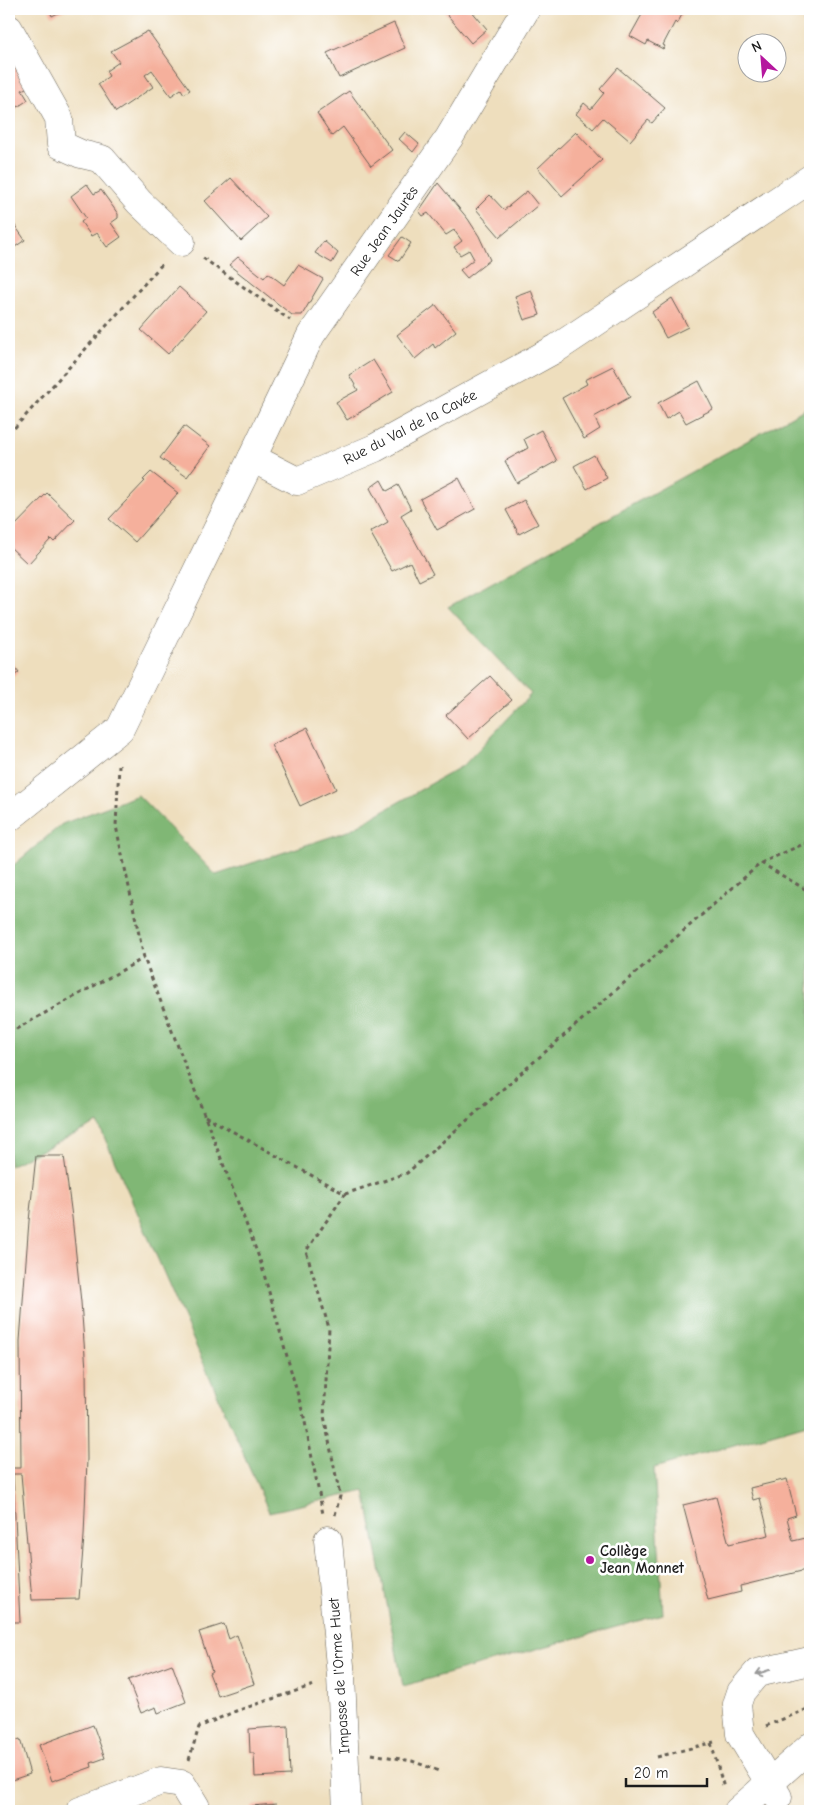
<svg xmlns="http://www.w3.org/2000/svg" width="819" height="1820" font-family="'Comic Neue',sans-serif">
	<style>
		.forest { fill: #80b774; stroke: #4e6a48 }
		.building { fill: #f5b09c }
		.lines { fill: none; stroke-linecap: round; stroke-linejoin: round }
		.minor-casing { stroke: #666054; stroke-width: 29 }
		.path { stroke: #666054; stroke-width: 3; stroke-dasharray: 4 4; stroke-linecap: butt }
		.minor { stroke: #fff; stroke-width: 28 }
		.oneway { stroke: #999 }
		.poi-dot { fill: #b5179e; stroke: #fff; stroke-width: 2 }
		.labels { text-anchor: middle; dominant-baseline: central; stroke-width: 5; stroke-linejoin: round; paint-order: stroke }
		.street-label { font-size: 15px; fill: #1c1c1c; stroke: #fff }
		.poi-label { font-size: 15px; font-weight: bold; fill: #1c1c1c; stroke: #fff; text-anchor: start }
	</style>
	<rect width="100%" height="100%" fill="#fff"/>
	<filter id="ink" filterUnits="userSpaceOnUse"><feTurbulence type="fractalNoise" baseFrequency=".02" numOctaves="2"/><feDisplacementMap in="SourceGraphic" scale="10" xChannelSelector="R" yChannelSelector="G"/><feConvolveMatrix kernelMatrix="1 2 1 2 8 2 1 2 1" color-interpolation-filters="sRGB"/></filter>
	<filter id="wash" filterUnits="userSpaceOnUse"><feTurbulence type="fractalNoise" baseFrequency=".0096" numOctaves="4" result="noise"/><feDisplacementMap in="SourceGraphic" scale="20" xChannelSelector="R" yChannelSelector="G"/><feGaussianBlur stdDeviation="1.12" result="paint"/><feColorMatrix in="noise" values="0 0 0 0 0 0 0 0 0 0 0 0 0 0 0 0 0 1.4 0 .05"/><feComposite in="paint" operator="in"/></filter>
	<g filter="url(#wash)">
		<rect width="100%" height="100%" fill="#eedebd"/>
		<path class="forest" d="M810 406V1423L654 1468 663 1614 403 1686 365 1491 269 1512 98 1123 9 1166V869L62 824 138 795 216 875 348 831 464 765 531 694 448 607Z"/>
		<g id="blocks">
			<g class="building">
				<path d="M49 9H66L52 16Z"/>
				<path d="M447 9H470L487 29 471 43 444 11Z"/>
				<path d="M645 9H685L677 24 675 22 663 45 665 46 663 49 648 41 646 45 630 36Z"/>
				<path d="M810 14V31L803 17Z"/>
				<path d="M394 23 405 48 339 78 327 53Z"/>
				<path d="M148 31 190 90 184 94 181 89 171 96 152 70 145 75 153 87 116 112 98 84 109 76 106 71 119 62 111 51Z"/>
				<path d="M9 57H10L30 86 22 90 28 100 13 110 9 103Z"/>
				<path d="M618 68 665 108 652 123 648 120 630 141 603 118 593 129 576 114 584 103 591 109 604 93 600 89Z"/>
				<path d="M349 91 392 150 371 166 343 127 332 136 317 113Z"/>
				<path d="M405 132 419 144 413 152 399 139Z"/>
				<path d="M576 132 602 160 562 196 538 168Z"/>
				<path d="M231 178 267 217 241 241 205 201Z"/>
				<path d="M438 183 468 219 479 236 490 260 467 278 460 270 474 259 469 250 460 255 454 247 462 241 454 230 446 235 428 213 423 216 419 211Z"/>
				<path d="M87 184 94 194 101 190 118 214V218L111 223 121 237 107 247 97 233 91 236 81 222 86 218 71 196Z"/>
				<path d="M527 191 538 205 500 237 476 209 490 195 504 210Z"/>
				<path d="M9 217 25 240 9 251Z"/>
				<path d="M402 237 411 243 399 261 389 255Z"/>
				<path d="M324 241 338 253 332 263 315 253Z"/>
				<path d="M238 257 264 278 268 273 284 285 298 265 323 279 302 315H292L229 265Z"/>
				<path d="M179 287 206 311 168 354 141 330Z"/>
				<path d="M531 290 540 315 524 320 515 296Z"/>
				<path d="M672 298 688 327 666 338 652 312Z"/>
				<path d="M436 305 456 331 435 348 433 344 415 359 397 335Z"/>
				<path d="M373 360 393 392 347 420 336 402 358 390 349 375Z"/>
				<path d="M613 366 630 397 594 417 600 429 584 439 562 398 587 384 585 380Z"/>
				<path d="M699 381 713 409 686 423 679 411 666 419 658 403Z"/>
				<path d="M184 426 210 446 187 477 160 458Z"/>
				<path d="M541 430 557 461 517 483 505 461 528 448 524 439Z"/>
				<path d="M594 455 607 478 587 489 574 466Z"/>
				<path d="M151 472 178 493 135 542 109 519 145 481 143 480Z"/>
				<path d="M459 478 475 509 437 530 420 499Z"/>
				<path d="M381 480 387 491 398 485 411 509 401 515 433 574 419 581 410 562 392 571 370 532 388 522 370 488Z"/>
				<path d="M47 493 75 520 54 542 51 539 28 564 9 546V532Z"/>
				<path d="M524 500 538 524 519 534 506 510Z"/>
				<path d="M9 659 19 672 9 680Z"/>
				<path d="M490 676 512 700 468 739 446 715Z"/>
				<path d="M307 728 336 789 300 806 271 745Z"/>
				<path d="M36 1156H64L72 1217 81 1302 86 1369 87 1459 84 1536 79 1599 32 1600 21 1474H13L20 1622H9V1468H21L20 1341 29 1221Z"/>
				<path d="M787 1479 796 1515 787 1518 793 1541 810 1537V1569L740 1586 741 1592 708 1600 683 1505 716 1497 729 1544 769 1535 760 1498 753 1500 750 1488Z"/>
				<path d="M224 1624 229 1639 237 1635 254 1684 218 1696 209 1673 212 1671 199 1632Z"/>
				<path d="M172 1664 186 1702 158 1713 156 1707 141 1713 128 1680Z"/>
				<path d="M93 1725 105 1758 91 1763 92 1767 52 1781 39 1745Z"/>
				<path d="M288 1726 290 1775 255 1777 254 1753H250L249 1729Z"/>
				<path d="M20 1739 30 1774 9 1781V1743Z"/>
				<path d="M276 1804 277 1811H251V1806Z"/>
			</g>
		</g>
	</g>
	<g filter="url(#ink)">
		<use href="#blocks" fill-opacity="0" stroke="#666054" stroke-width="1"/>
		<g class="lines">
			<defs>
				<g id="minor">
					<path d="M9 29 59 118 61 145 81 154 102 159 139 202 181 242"/>
					<path d="M252 458 311 335 449 138 526 9"/>
					<path d="M9 818 120 729 252 458 297 481 375 448 557 348 810 179"/>
					<path d="M328 1540 341 1676 347 1811"/>
					<path d="M778 1797 740 1734 737 1704 741 1692 757 1673 810 1661"/>
					<path d="M80 1811 161 1781 182 1784 196 1807V1811"/>
					<path d="M738 1811 810 1747"/>
				</g>
			</defs>
			<use href="#minor" class="minor-casing"/>
			<g class="path">
				<path d="M203 258 290 320"/>
				<path d="M9 434 164 262"/>
				<path d="M119 765 116 826 144 958 260 1260 304 1417 323 1514"/>
				<path d="M761 863 810 892"/>
				<path d="M9 1033 144 958"/>
				<path d="M205 1116 345 1194 407 1173 761 863 810 841"/>
				<path d="M335 1515 340 1496 324 1416 329 1328 306 1251 345 1194"/>
				<path d="M766 1726 810 1708"/>
				<path d="M711 1743 724 1788"/>
				<path d="M372 1754 412 1761 439 1771"/>
				<path d="M657 1757 714 1742"/>
				<path d="M189 1760 199 1727 236 1711 314 1685"/>
			</g>
			<use href="#minor" class="minor"/>
		</g>
		<defs><path id="oneway-shaft" d="M-6 0H5M1.5-3L5.5 0L1.5 3" fill="none" stroke-width="1.6" stroke-linecap="round" stroke-linejoin="round" transform="scale(1.25)"/></defs>
		<use class="oneway" href="#oneway-shaft" transform="translate(763 1672) rotate(162)"/>
	</g>
	<circle class="poi-dot" cx="590" cy="1560" r="5"/>
	<g class="labels">
		<g class="street-label">
			<text transform="translate(384 231) rotate(-55)">Rue Jean Jaurès</text>
			<text transform="translate(410 427) rotate(-27)">Rue du Val de la Cavée</text>
			<text transform="translate(339 1676) rotate(-94)">Impasse de l'Orme Huet</text>
		</g>
		<g class="poi-label">
			<text x="600" y="1551">Collège<tspan x="600" dy="17">Jean Monnet</tspan></text>
		</g>
	</g>
	<rect width="819" height="1820" fill="none" stroke="#fff" stroke-width="30"/>
	<g transform="translate(762 58) rotate(334)"><circle r="24" fill="#ffffff" stroke="#a4a4a4"/>
	<path d="M0-4L9 19L0 12L-9 19Z" fill="#b5179e"/>
	<text y="-8" font-size="14" font-weight="bold" text-anchor="middle" fill="#1c1c1c">N</text>
	</g>
	<path d="M626 1778v8h81v-8" fill="none" stroke="#1c1c1c" stroke-width="2.5"/>
	<text x="634" y="1778" font-size="15" fill="#1c1c1c" stroke="#ffffff" stroke-width="4" paint-order="stroke">20 m</text>
</svg>
